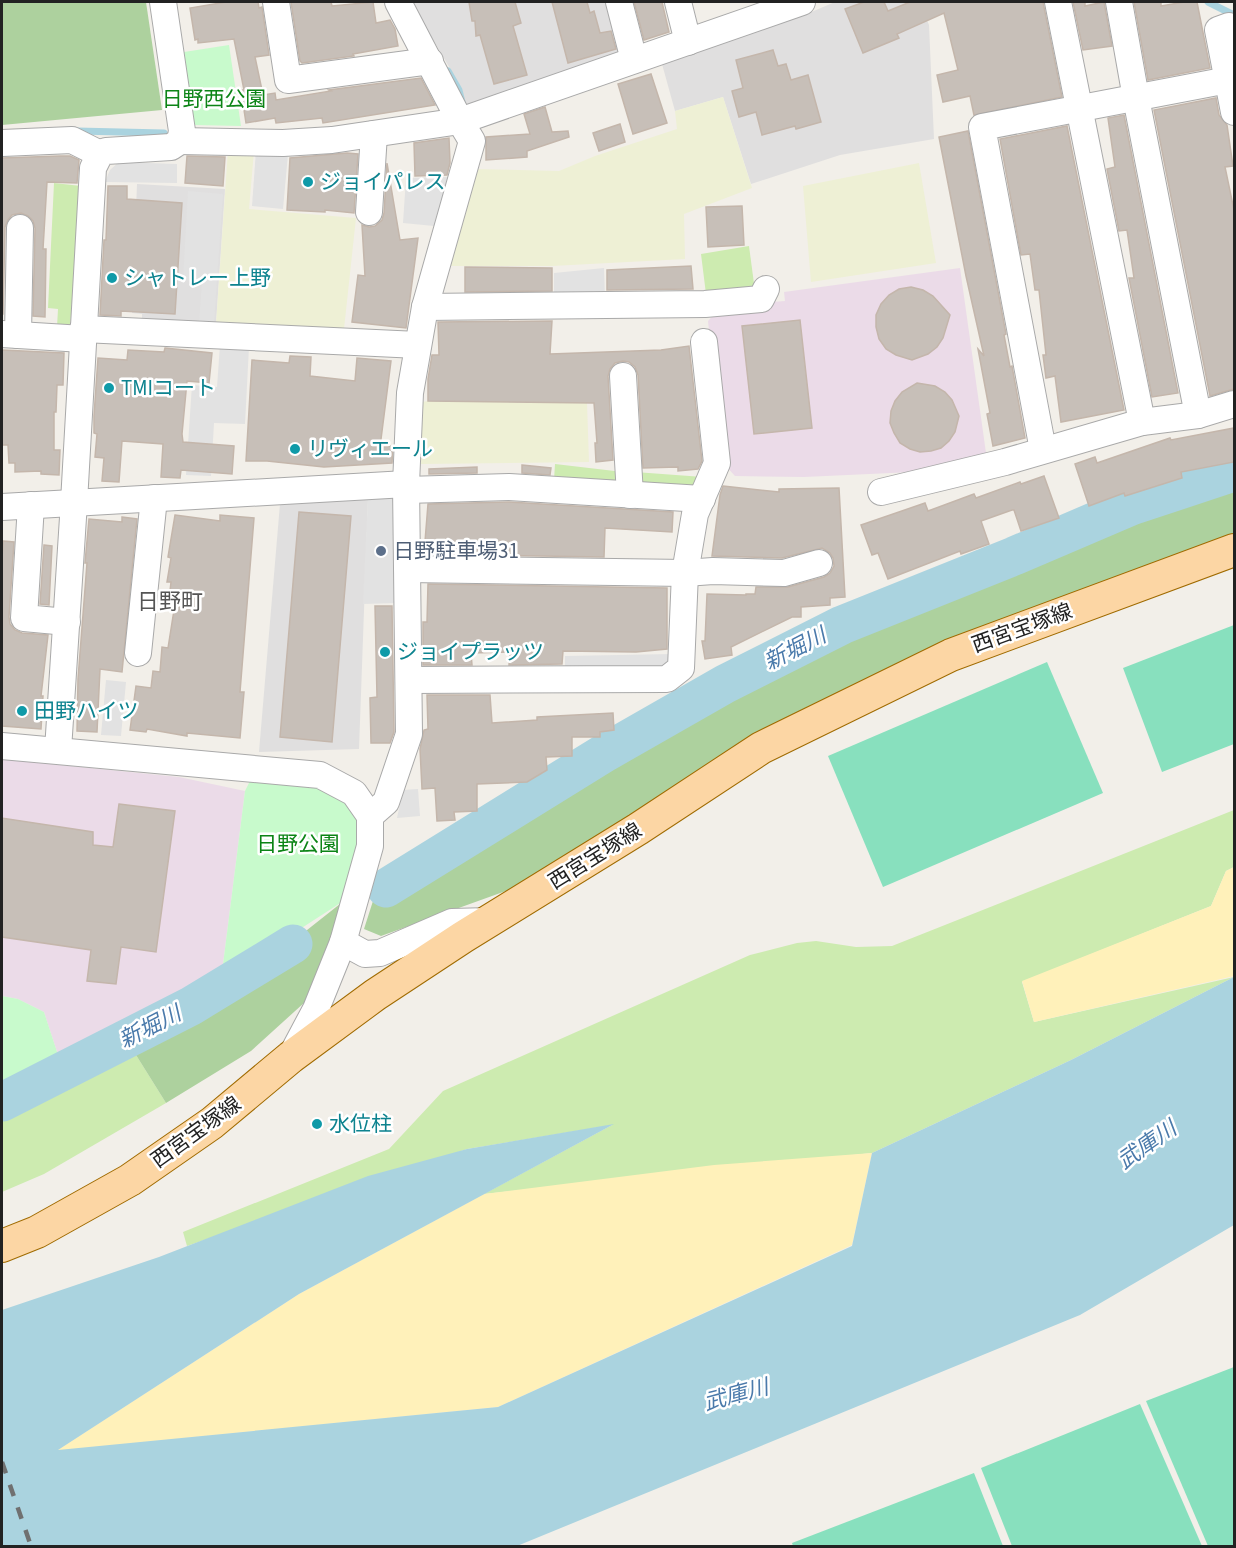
<svg xmlns="http://www.w3.org/2000/svg" width="1236" height="1548" font-family="'Source Sans 3','Noto Sans JP',sans-serif">
	<style>
		.residential { fill: #e0dfdf }
		.industrial { fill: #ebdbe8 }
		.farmland { fill: #eef0d5 }
		.grass { fill: #cdebb0 }
		.forest { fill: #add19e }
		.sand { fill: #fff1ba }
		.park { fill: #c8facc }
		.pitch { fill: #88e0be }
		.parking { fill: #e2e2e2 }
		.water { fill: #aad3df }
		.lines { fill: none; stroke-linecap: round; stroke-linejoin: round }
		.stream { stroke: #aad3df; stroke-width: 7 }
		.river { stroke: #aad3df; stroke-width: 39 }
		.building { fill: #c7bfb8; stroke: #c4b6ab; stroke-width: 1.5 }
		.minor-casing { stroke: #a9a9a9; stroke-width: 28 }
		.major-casing { stroke: #a06b00; stroke-width: 34 }
		.minor { stroke: #fff; stroke-width: 26 }
		.major { stroke: #fcd6a4; stroke-width: 32 }
		.rail { stroke: #707070; stroke-width: 4.5; stroke-dasharray: 12 12; stroke-linecap: butt }
		.culture-dot { fill: #0f9aa8; stroke: #fff; stroke-width: 2 }
		.service-dot { fill: #5c6f8a; stroke: #fff; stroke-width: 2 }
		.labels { text-anchor: middle; dominant-baseline: central; stroke-width: 5; stroke-linejoin: round; paint-order: stroke }
		.park-label { font-size: 21px; fill: #0c8416; stroke: #fff }
		.culture-label { font-size: 21px; fill: #0d838f; stroke: #fff; text-anchor: start }
		.service-label { font-size: 21px; fill: #4e5e75; stroke: #fff; text-anchor: start }
		.street-label { font-size: 21px; fill: #222; stroke: #fff }
		.neighbourhood-label { font-size: 22px; fill: #555; stroke: #fff }
		.water-label { font-size: 22px; font-style: italic; fill: #4a7aab; stroke: #fff }
	</style>
	<rect width="100%" height="100%" fill="#f2efe9"/>
	<g class="residential">
		<path d="M411 2H626L639 50 466 107 462 89Z"/>
		<path d="M835 2H919L929 25 934 139 840 155 751 184 723 97 675 111 662 64 802 16Z"/>
		<path d="M137 184 225 189 216 324 142 322V314L132 313Z"/>
		<path d="M368 499 359 749 259 752 280 504Z"/>
	</g>
	<g class="industrial">
		<path d="M960 268 986 453 913 472 804 477 735 476 723 463 708 321 722 306 785 301 784 292Z"/>
		<path d="M2 759 179 777 245 791 221 980 59 1058 44 1012 18 999 2 996Z"/>
	</g>
	<g class="farmland">
		<path d="M723 97 752 188 684 214 685 259 552 266H442L473 169 559 171 595 156 677 129 675 111Z"/>
		<path d="M228 150 254 151 249 209 356 218 344 329 216 324Z"/>
		<path d="M919 163 936 263 811 282 803 186Z"/>
		<path d="M428 401 587 403 589 462 421 464 422 402Z"/>
	</g>
	<g class="grass">
		<path d="M54 183 81 186 70 327H57L58 309 48 308Z"/>
		<path d="M749 246 755 291 706 294 701 254Z"/>
		<path d="M555 464 623 472 619 482 554 480Z"/>
		<path d="M635 472 703 477 699 492 643 486Z"/>
		<path d="M1234 810V867L1226 871 1211 906 1022 982 1034 1022 1234 977 1071 1060 872 1153 484 1194 612 1125 467 1149 187 1246 183 1232 389 1149 443 1091 750 955 797 943 816 941 856 947 892 946Z"/>
		<path d="M131 1047 166 1103 44 1174 2 1192V1122Z"/>
	</g>
	<g class="forest">
		<path d="M2 2H146L162 110 2 125Z"/>
		<path d="M1234 481V538L1023 614 550 875 381 936 364 929 381 876 702 681 800 629 1071 543Z"/>
		<path d="M345 900 343 919 305 1002 251 1051 166 1103 131 1047 230 991Z"/>
	</g>
	<g class="sand">
		<path d="M1234 867V976L1034 1022 1022 981 1211 906 1226 871Z"/>
		<path d="M872 1153 852 1245 498 1407 56 1451 299 1294 484 1194 714 1165Z"/>
	</g>
	<g class="park">
		<path d="M229 45 241 126 194 125 184 52Z"/>
		<path d="M252 777 317 782 349 800 364 832 345 900 221 980 245 791Z"/>
		<path d="M2 996 18 999 44 1012 59 1058 40 1072 2 1091Z"/>
	</g>
	<g class="pitch">
		<path d="M1234 625V744L1162 772 1123 668Z"/>
		<path d="M1047 662 1103 793 883 887 828 756Z"/>
		<path d="M1234 1367V1546H1208L1146 1401Z"/>
		<path d="M1140 1404 1202 1546H1012L981 1468Z"/>
		<path d="M974 1473 1003 1546H793L792 1543Z"/>
	</g>
	<g class="parking">
		<path d="M256 150 288 154 283 209 252 206Z"/>
		<path d="M119 162 177 164V183L105 182 110 170Z"/>
		<path d="M449 177 434 226 403 223 406 178Z"/>
		<path d="M188 191 223 194 214 324H199L202 282 183 280Z"/>
		<path d="M604 268 605 298 554 300V273Z"/>
		<path d="M220 345 249 347 245 424 214 423 211 476 186 475 192 385 217 387Z"/>
		<path d="M397 496V603L363 604 368 499Z"/>
		<path d="M672 654 666 671 565 673V656Z"/>
		<path d="M106 680 126 682 121 736 101 735Z"/>
		<path d="M418 789 420 816 397 818 403 790Z"/>
	</g>
	<path class="water" d="M1234 977V1225L1080 1315 517 1546H2V1310L159 1257 368 1176 467 1149 614 1124 299 1294 58 1450 498 1407 852 1246 872 1153 1071 1060Z"/>
	<g class="lines">
		<g class="stream">
			<path d="M1208 2 1234 15"/>
			<path d="M448 71 459 90 462 102"/>
			<path d="M77 131 164 133"/>
		</g>
		<g class="river">
			<path d="M386 888 606 752 725 684 842 625 1014 556 1131 506 1234 472"/>
			<path d="M2 1102 191 1006 293 944"/>
		</g>
	</g>
	<g class="building">
		<path d="M226 2H258L259 8 262 7 269 55 255 57 263 95 275 93 276 100 331 91 329 90 421 78 435 105 323 123 322 118 276 123 275 118 246 123 241 90H244L234 39 198 43V39L195 40 190 8Z"/>
		<path d="M291 2H331L332 6 373 2 376 23 390 20 395 29 398 46 353 54 354 56 302 63 300 61Z"/>
		<path d="M469 2H515L521 23 513 26 527 75 494 84 480 35 476 36 475 21H472Z"/>
		<path d="M552 2H587L590 13 594 11 600 33 611 31 616 49 568 63Z"/>
		<path d="M634 2H662L669 32 644 40Z"/>
		<path d="M864 2H884L888 11 910 2H1043L1062 97 974 115 970 96 943 102 937 75 958 70 944 13 897 34 899 38 863 53 845 9Z"/>
		<path d="M1073 2H1085V6L1104 2 1112 46 1083 50Z"/>
		<path d="M1134 2H1161V6L1184 2H1197L1210 68 1148 80Z"/>
		<path d="M773 50 778 66 786 64 791 80 808 75 821 122 796 129 795 126 762 135 756 112 739 117 732 91 743 88 736 60Z"/>
		<path d="M651 74 667 123 633 134 618 84Z"/>
		<path d="M1216 98 1219 115 1227 125 1233 166 1225 167 1234 210V389L1210 396 1154 110Z"/>
		<path d="M545 107 552 132 568 131 569 137 527 151V157L486 160V137L530 134 524 114Z"/>
		<path d="M1124 115 1178 393 1152 397 1129 278H1134L1127 230 1119 231 1107 169 1115 167 1108 118Z"/>
		<path d="M620 124 625 142 599 151 593 133Z"/>
		<path d="M1067 126 1124 410 1061 422 1055 376 1046 378 1043 355H1046L1039 290H1035L1030 254 1021 255 1000 139Z"/>
		<path d="M968 131 1006 334 1004 335 1010 367 1012 366 1025 438 993 446 987 414 990 413 978 349 984 356 966 276 939 137Z"/>
		<path d="M449 138 450 163 447 175 415 176 414 143Z"/>
		<path d="M347 153 358 154 354 213 325 210V212L287 210 290 158Z"/>
		<path d="M60 156H70L79 160 77 183 47 182 43 249H46L45 317 33 316 35 228 33 221 28 216 21 213 12 215 8 220 5 227 3 314H2V158Z"/>
		<path d="M187 156 225 157 223 186 185 183Z"/>
		<path d="M387 163 400 240 418 238 406 328 352 322 358 275 365 276 362 225 369 227 375 226 382 220 384 213Z"/>
		<path d="M108 186H127V199L182 203 175 314 121 311V316L100 315 104 240H106Z"/>
		<path d="M742 206 744 245 708 247 706 207Z"/>
		<path d="M691 266 693 289 607 290V270Z"/>
		<path d="M465 267 552 268V291L465 292Z"/>
		<path d="M911 287 923 290 933 296 950 315 943 338 937 347 928 354 912 360 896 355 886 349 879 339 876 327V315L881 304 889 295 899 289Z"/>
		<path d="M800 320 812 428 754 434 742 326Z"/>
		<path d="M552 321 550 354 661 350 689 346 702 461 698 469 678 471V467L643 468 638 375 635 367 629 362 623 361 615 363 610 369 608 376 613 460 596 462 595 443H597L594 403 428 401V379L432 355H439L438 322Z"/>
		<path d="M165 348 212 353 209 383 187 381 182 434 183 442 234 446 232 474 181 470 180 478 161 477 163 444 122 441 119 482 102 481 104 458 95 457 97 434 94 433V416L98 358 127 360 128 350 164 352Z"/>
		<path d="M2 350 64 353 63 385H57L56 412H54V450H60L59 475 41 474V471L15 472V463H9L8 445H2Z"/>
		<path d="M290 356 311 357 310 376 355 381 357 358 391 361 380 447 393 446 392 463 324 467 267 461H246L252 360 289 363Z"/>
		<path d="M917 383 935 386 945 392 952 400 959 416 955 432 949 441 941 448 931 451 920 452 910 449 900 443 894 433 890 423 891 411 895 401 902 392Z"/>
		<path d="M1234 428V462L1181 472 1182 478 1125 496 1124 493 1089 506 1075 464 1095 457 1097 463 1170 438 1171 440Z"/>
		<path d="M522 465 551 468 550 475 522 473Z"/>
		<path d="M477 467V473L429 474V469Z"/>
		<path d="M1044 476 1059 518 1021 531 1014 510H1012L981 521 989 544 961 554 960 551 888 579 878 553 872 555 861 525 925 503 928 511 974 494 976 498 1020 482 1021 484Z"/>
		<path d="M723 486 779 492V489L839 488 845 597 830 598V605L801 607V617H792L731 647 732 655 705 659 702 641H705L707 594 746 595V594H755L756 587H788L824 577 830 573 834 566 833 558 830 553 822 548 782 558 712 556 720 495Z"/>
		<path d="M509 502 673 512 672 532 605 528 604 557 424 554 428 504Z"/>
		<path d="M299 512 351 516 332 742 280 737Z"/>
		<path d="M175 515 220 521V515L254 518 240 692H244L240 738 187 733V736L147 729 146 732 130 730 136 686 151 688 153 671 160 672 162 647 168 648 174 610 168 609 171 582H167L171 558 168 557Z"/>
		<path d="M122 517 137 519 122 672 100 669 97 732 77 731 78 679 87 563H85L89 519 122 522Z"/>
		<path d="M3 541 14 542 9 617 10 624 15 630 22 633 48 635 41 696H43L41 729 2 726V559Z"/>
		<path d="M44 545 52 546 49 605 40 604Z"/>
		<path d="M428 584 667 588V649L636 652 563 651 562 664 509 665 510 652 471 653 472 665H423V622H427Z"/>
		<path d="M375 606H392L394 732 390 743H371L370 698 377 697Z"/>
		<path d="M427 695H490L492 723 537 720V717L613 713 614 730 600 732V737H572V756L546 757 547 770 527 782 477 784V811L454 812 455 820 437 821 435 788 422 789 420 749 424 730 428 729Z"/>
		<path d="M119 804 175 811 156 952 121 947 116 984 87 981 91 950 2 937V818L93 832V845L113 847Z"/>
	</g>
	<g class="lines">
		<defs>
			<g id="minor">
				<path d="M276 2 288 80 430 61"/>
				<path d="M619 2 634 60"/>
				<path d="M678 2 688 42"/>
				<path d="M1058 2 1142 422"/>
				<path d="M1119 2 1136 98 1198 415"/>
				<path d="M1234 28 1229 26 1218 30 1234 112"/>
				<path d="M180 141 283 143 332 140 460 121 802 2"/>
				<path d="M2 143 72 140 100 154"/>
				<path d="M369 212 374 134"/>
				<path d="M425 307 705 304 761 299 766 289"/>
				<path d="M83 329 418 345"/>
				<path d="M2 334 83 339"/>
				<path d="M18 335 20 228"/>
				<path d="M623 376 630 495"/>
				<path d="M1043 450 982 127 1228 80"/>
				<path d="M406 490 509 487 702 499"/>
				<path d="M881 492 1005 462 1142 422 1198 415 1234 404"/>
				<path d="M31 505 24 618 67 622"/>
				<path d="M2 507 406 484"/>
				<path d="M408 569 685 573 713 571 784 573 819 563"/>
				<path d="M138 653 154 498"/>
				<path d="M409 680 667 679 681 668 685 573 695 514 717 463 704 342"/>
				<path d="M2 746 320 775 354 793 370 816V846L343 942 316 1009 291 1056"/>
				<path d="M58 750 74 502 93 168 100 154 106 151 171 147 180 141 182 131 163 2"/>
				<path d="M370 816 386 802 409 734 406 484 410 393 425 307 472 141 460 121 398 2"/>
				<path d="M343 942 365 954 380 953 452 922 489 921"/>
			</g>
			<path id="major" d="M2 1246 37 1232 130 1180 212 1123 291 1057 375 995 463 937 638 829 761 748 951 655 1234 550"/>
		</defs>
		<use href="#minor" class="minor-casing"/>
		<use href="#major" class="major-casing"/>
		<use href="#minor" class="minor"/>
		<use href="#major" class="major"/>
		<path class="rail" d="M2 1462 31 1546"/>
	</g>
	<g class="culture-dot">
		<circle cx="308" cy="182" r="6"/>
		<circle cx="112" cy="278" r="6"/>
		<circle cx="109" cy="388" r="6"/>
		<circle cx="295" cy="449" r="6"/>
		<circle cx="385" cy="652" r="6"/>
		<circle cx="22" cy="711" r="6"/>
		<circle cx="317" cy="1124" r="6"/>
	</g>
	<circle class="service-dot" cx="381" cy="551" r="6"/>
	<g class="labels">
		<g class="park-label">
			<text x="214" y="99">日野西公園</text>
			<text x="298" y="844">日野公園</text>
		</g>
		<g class="culture-label">
			<text x="320" y="182">ジョイパレス</text>
			<text x="124" y="278">シャトレー上野</text>
			<text x="121" y="388">TMIコート</text>
			<text x="307" y="449">リヴィエール</text>
			<text x="397" y="652">ジョイプラッツ</text>
			<text x="34" y="711">田野ハイツ</text>
			<text x="329" y="1124">水位柱</text>
		</g>
		<g class="service-label">
			<text x="393" y="551">日野駐車場31</text>
		</g>
		<g class="street-label">
			<text transform="translate(1022 628) rotate(-20)">西宮宝塚線</text>
			<text transform="translate(595 856) rotate(-32)">西宮宝塚線</text>
			<text transform="translate(196 1132) rotate(-36)">西宮宝塚線</text>
		</g>
		<g class="neighbourhood-label">
			<text x="170" y="602">日野町</text>
		</g>
		<g class="water-label">
			<text transform="translate(795 649) rotate(-27)">新堀川</text>
			<text transform="translate(150 1027) rotate(-27)">新堀川</text>
			<text transform="translate(1147 1145) rotate(-35)">武庫川</text>
			<text transform="translate(736 1395) rotate(-15)">武庫川</text>
		</g>
	</g>
	<rect width="1236" height="1548" fill="none" stroke="#222222" stroke-width="6"/>
</svg>
